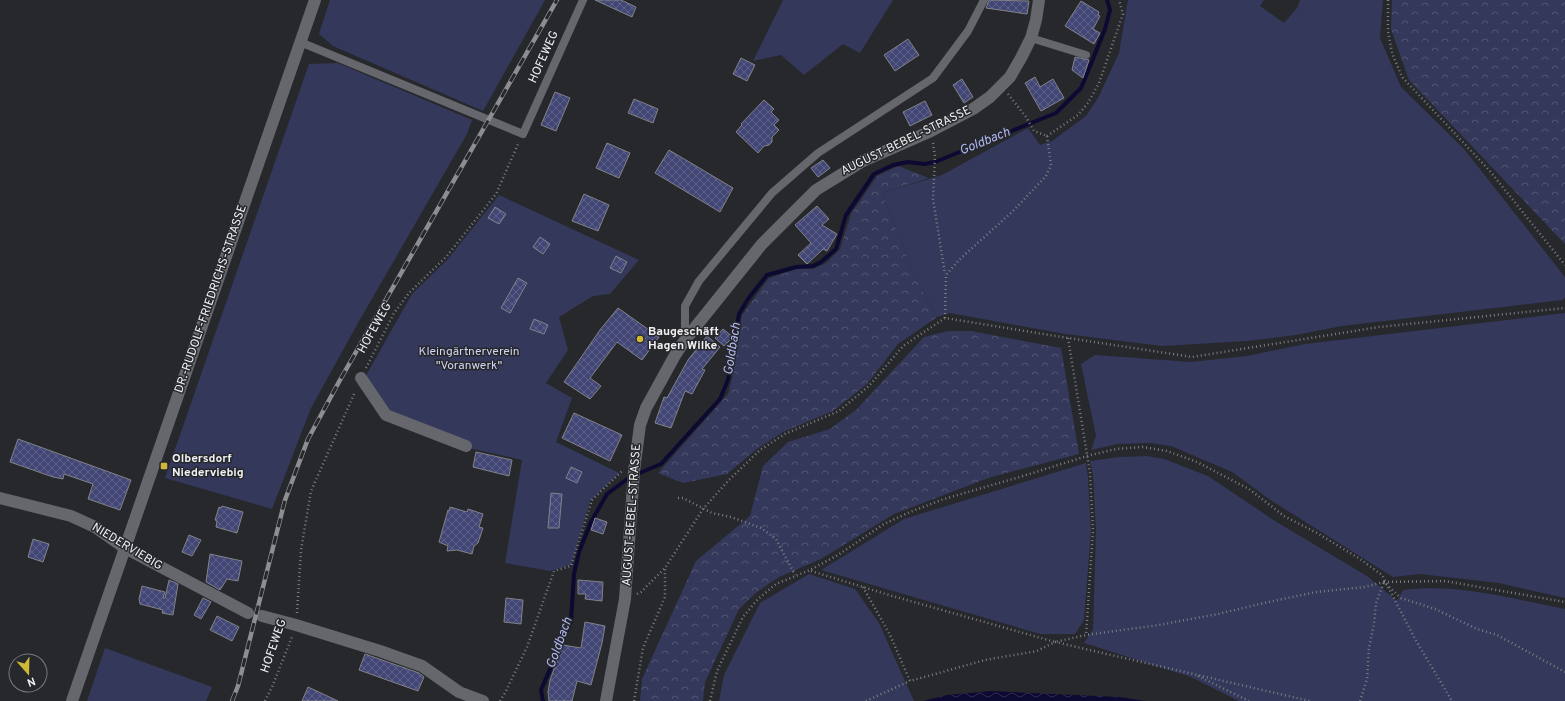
<svg xmlns="http://www.w3.org/2000/svg" width="1565" height="701" font-family="Overpass,sans-serif">
	<style>
		.green { fill: #34385b }
		.forest { fill: url(#forest-crowns) }
		.water { fill: url(#water-waves) }
		.lines { fill: none; stroke-linecap: round; stroke-linejoin: round }
		.stream { stroke: #0c0932; stroke-width: 4 }
		.building { fill: url(#building-cross-hatch); stroke: #828388 }
		.path { stroke: #7d7e81; stroke-width: 2.5; stroke-dasharray: 1 3; stroke-linecap: butt }
		.service { stroke: #66676d; stroke-width: 8 }
		.minor { stroke: #66676d; stroke-width: 12 }
		.tertiary { stroke: #66676d; stroke-width: 12 }
		.secondary { stroke: #66676d; stroke-width: 12 }
		.rail-casing { stroke: #8d8e91; stroke-width: 4.5 }
		.rail { stroke: #27282c; stroke-width: 3; stroke-dasharray: 9; stroke-linecap: butt }
		.poi-dot { fill: #cfb837; stroke: #27282c; stroke-width: 1.5 }
		.labels { text-anchor: middle; dominant-baseline: central; stroke-width: 3; stroke-linejoin: round; paint-order: stroke }
		.street-label { font-size: 12px; fill: #f0f0f3; stroke: #27282c }
		.poi-label { font-size: 12px; font-weight: bold; fill: #f0f0f3; stroke: #27282c; text-anchor: start }
		.park-label { font-size: 12px; fill: #cfd4f3; stroke: #27282c }
		.water-label { font-size: 13px; font-style: italic; fill: #b1b9f6; stroke: #27282c }
	</style>
	<defs>
		<pattern id="forest-crowns" width="20" height="18" patternUnits="userSpaceOnUse"><rect width="20" height="18" fill="#34385b"/><path d="M2 6a3 3 0 1 1 6 0M12 15a3 3 0 1 1 6 0" fill="none" stroke="#525573"/></pattern>
		<pattern id="water-waves" width="16" height="10" patternUnits="userSpaceOnUse"><rect width="16" height="10" fill="#0c0932"/><path d="M0 5q4-4 8 0t8 0" fill="none" stroke="#302d50"/></pattern>
		<pattern id="building-cross-hatch" width="8" height="8" patternUnits="userSpaceOnUse"><rect width="8" height="8" fill="#424675"/><path d="M0 0l8 8M0 8l8-8" fill="none" stroke="#5e6189"/></pattern>
	</defs>
	<rect width="100%" height="100%" fill="#27282c"/>
	<g class="green">
		<path d="M330 0H545L483 111 333 46 319 34Z"/>
		<path d="M783 0H893L860 53 843 44 804 75 781 55 753 61Z"/>
		<path d="M1128 0H1264L1260 6 1284 23 1297 8 1300 0H1383L1380 38 1401 87 1464 149 1565 277V297L1563 300 1342 326 1296 335 1248 341 1162 346 1065 334 950 313 937 317 916 279 882 193 942 175 1028 128 1040 145 1052 141 1086 116 1098 98 1119 53Z"/>
		<path d="M338 63 472 120 467 134 358 323 311 408 272 509 165 478 309 64Z"/>
		<path d="M499 195 639 260 610 294 593 296 559 317 568 350 546 383 572 398 556 442 619 473 590 501 571 565 550 571 505 563 522 460 455 445 386 415 364 379 412 294 448 259Z"/>
		<path d="M1565 313V598L1499 583 1420 574 1393 577 1272 501 1232 472 1171 446 1150 443 1118 444 1091 450 1096 436 1081 364 1095 355 1191 362 1247 356 1305 344Z"/>
		<path d="M1147 456 1164 459 1208 476 1275 521 1367 576 1397 601 1403 590C1458 583 1512 599 1565 609V701H1239L1191 677 1084 643 1093 629 1096 531 1093 475 1090 461 1119 457Z"/>
		<path d="M1086 463 1088 478 1091 531 1084 620 1075 634H1040L821 570 904 519Z"/>
		<path d="M809 574 855 589 879 623 914 701H719L724 675 760 603Z"/>
		<path d="M105 648 212 687 206 701H87Z"/>
	</g>
	<g class="forest">
		<path d="M1392 0H1565V244L1409 80 1391 29Z"/>
		<path d="M898 166 929 178 882 193 916 279 937 317 898 344 867 384 833 411 783 432 757 449 727 474 683 483 658 473 728 394 732 378 742 315 769 278 797 269H813L826 263 840 249 851 214 877 176Z"/>
		<path d="M948 331H971L1061 348 1079 454 991 477 894 514 821 559 779 577 757 592 739 609 705 682 703 701H640L642 679 696 561 750 516 763 466 788 442 830 429 857 409 924 337Z"/>
	</g>
	<path class="water" d="M991 691 1119 697 1146 701H923L947 695Z"/>
	<g class="lines">
		<path class="stream" d="M543 701 541 690 571 621 574 574 579 552 591 522 607 494 630 477 661 464 720 399 728 380 739 314 748 299 767 275 796 267 813 266 821 262 836 249 846 215 874 174 893 165 908 162 924 164 935 162 1056 113 1081 88 1084 81 1105 29 1110 10 1107 0"/>
	</g>
	<g class="building">
		<path d="M595 0H621L636 7 632 17Z"/>
		<path d="M989 0 1029 1 1027 14 986 8Z"/>
		<path d="M1081 1 1099 12 1098 15 1100 16 1093 29 1100 33 1094 44 1065 26Z"/>
		<path d="M908 39 919 55 895 71 884 55Z"/>
		<path d="M1075 57 1089 60 1083 78 1072 70Z"/>
		<path d="M741 58 755 65 747 81 733 74Z"/>
		<path d="M1035 77 1040 87 1053 79 1064 98 1041 111 1025 83Z"/>
		<path d="M962 79 973 97 964 103 953 85Z"/>
		<path d="M555 92 570 98 556 131 541 125Z"/>
		<path d="M634 99 658 109 653 123 628 113Z"/>
		<path d="M764 100 774 109 771 112 779 120 774 125 779 130 772 137V142L769 145 764 146 758 153 736 132 742 125 741 124Z"/>
		<path d="M925 101 932 115 910 126 903 112Z"/>
		<path d="M607 143 630 153 619 178 596 168Z"/>
		<path d="M669 150 733 188 720 212 655 173Z"/>
		<path d="M823 160 830 168 818 177 811 168Z"/>
		<path d="M584 194 609 205 598 231 572 221Z"/>
		<path d="M817 206 829 219 822 225 837 234 827 251 823 249 807 264 798 255 811 243 795 225Z"/>
		<path d="M495 207 506 214 499 224 488 218Z"/>
		<path d="M540 237 550 244 543 254 533 247Z"/>
		<path d="M616 256 627 262 621 273 610 268Z"/>
		<path d="M518 278 527 283 510 313 501 308Z"/>
		<path d="M618 308 659 337 642 360 617 342 590 378 601 386 590 399 564 382 600 330Z"/>
		<path d="M534 319 548 325 544 334 530 329Z"/>
		<path d="M723 329 733 337 724 346 715 338Z"/>
		<path d="M707 336 720 347 702 369 705 370 692 394 685 391 671 428 655 423 664 397 667 398 688 360Z"/>
		<path d="M574 413 622 435 610 461 562 438Z"/>
		<path d="M18 439 131 480 120 510 88 499 93 484 64 474 63 479 53 477 10 462Z"/>
		<path d="M476 452 512 460 509 476 473 467Z"/>
		<path d="M571 467 582 472 577 483 566 478Z"/>
		<path d="M551 493 562 494 559 528H548Z"/>
		<path d="M222 506 243 512 237 533 216 527 217 521 215 520 219 507 221 508Z"/>
		<path d="M450 507 467 512 468 509 483 514 479 527 483 528 478 543 474 546 472 554 457 550 447 551 448 546 439 542 448 510 449 511Z"/>
		<path d="M595 518 607 522 603 534 591 530Z"/>
		<path d="M189 535 201 540 192 556 182 552Z"/>
		<path d="M33 539 49 544 43 562 28 557Z"/>
		<path d="M210 554 242 561 238 581 227 579 220 590 206 582Z"/>
		<path d="M169 580 178 584 173 615 162 613 163 610 140 604 139 599 142 586 165 592 163 598H165Z"/>
		<path d="M578 580 603 582 602 601 585 599 586 594H578Z"/>
		<path d="M203 598 211 602 201 619 194 615Z"/>
		<path d="M506 598 523 600 521 624 504 622Z"/>
		<path d="M217 616 239 627 232 641 210 630Z"/>
		<path d="M585 622 605 626 602 643 591 685 577 681 572 701H549L548 692 550 680 563 645 581 648Z"/>
		<path d="M365 654 419 673 424 677 418 691 359 670Z"/>
		<path d="M308 687 338 701H302Z"/>
	</g>
	<g class="lines">
		<g class="path">
			<path d="M1388 0V31L1392 53 1402 77 1489 170 1565 265"/>
			<path d="M1008 94 1026 117 1034 131 1047 136"/>
			<path d="M1047 136 1078 115 1088 103 1099 83 1123 14 1119 0"/>
			<path d="M933 143 935 156 933 199 945 274"/>
			<path d="M945 318 946 275 959 260 1013 211 1046 176 1051 165 1047 136"/>
			<path d="M1068 338 1090 473 1093 531 1086 635"/>
			<path d="M366 368 394 313 409 293 447 256 496 194 519 142"/>
			<path d="M678 498H683L712 513 731 517 761 528 776 539 795 575"/>
			<path d="M811 571 889 595 1055 642 1086 635 1159 625 1218 614 1264 603 1316 592 1365 587 1384 582 1401 598 1435 609 1477 629 1497 635 1565 672"/>
			<path d="M1384 582 1445 581 1565 602"/>
			<path d="M863 587 890 635 910 681 985 660 1037 651 1055 642 1310 701"/>
			<path d="M637 594 641 592 665 568 703 509 728 481 760 450 785 434 839 411 869 386 903 346 945 318 1068 338 1192 357 1379 327 1565 308"/>
			<path d="M297 613 301 550 311 491 355 392"/>
			<path d="M1198 676 1249 701"/>
			<path d="M265 701 272 687 292 637"/>
			<path d="M500 701 505 693 527 647 554 571 571 566 592 500 622 471"/>
			<path d="M634 701 643 648 665 597V569"/>
			<path d="M710 701 717 671 743 617 758 599 776 584 810 570 838 555 884 524 910 512 944 499 1023 476 1087 456 1116 449 1143 447 1167 451 1197 462 1249 489 1284 516 1317 533 1360 559 1382 575 1415 639 1452 701"/>
			<path d="M866 701 910 681"/>
			<path d="M1360 701 1367 679 1369 648 1374 624 1376 603 1384 582"/>
		</g>
		<g class="service">
			<path d="M1031 38 1086 55"/>
			<path d="M300 42 523 134 583 0"/>
			<path d="M685 340V306L699 281 772 193 818 153 933 78 968 31 984 0"/>
		</g>
		<g class="minor">
			<path d="M361 378 386 415 466 446"/>
			<path d="M0 498 71 516 95 527 125 548 248 613"/>
			<path d="M262 616 296 625 380 651 422 666 459 692 483 701"/>
		</g>
		<path class="tertiary" d="M606 701 625 599 634 471 640 425 646 408 674 357 685 340 762 244 816 190 863 161 931 131 973 109 990 97 1010 77 1021 58 1031 38 1036 20 1039 0"/>
		<path class="secondary" d="M72 701 315 0"/>
		<defs>
			<path id="rail" d="M232 701 238 686 285 500 308 439 340 380 557 0"/>
		</defs>
		<use href="#rail" class="rail-casing"/>
		<use href="#rail" class="rail"/>
	</g>
	<g class="poi-dot">
		<circle cx="640" cy="339" r="4"/>
		<rect x="160" y="462" width="8" height="8" rx="2"/>
	</g>
	<g class="labels">
		<g class="street-label">
			<text transform="translate(544 57) rotate(-66)">HOFEWEG</text>
			<text transform="translate(906 141) rotate(-26)">AUGUST-BEBEL-STRASSE</text>
			<text transform="translate(211 299) rotate(-71)">DR.-RUDOLF-FRIEDRICHS-STRASSE</text>
			<text transform="translate(375 328) rotate(-61)">HOFEWEG</text>
			<text transform="translate(632 515) rotate(-86)">AUGUST-BEBEL-STRASSE</text>
			<text transform="translate(127 547) rotate(31)">NIEDERVIEBIG</text>
			<text transform="translate(274 646) rotate(-71)">HOFEWEG</text>
		</g>
		<g class="poi-label">
			<text x="648" y="332">Baugeschäft<tspan x="648" dy="14">Hagen Wilke</tspan></text>
			<text x="172" y="459">Olbersdorf<tspan x="172" dy="14">Niederviebig</tspan></text>
		</g>
		<g class="park-label">
			<text x="469" y="352">Kleingärtnerverein<tspan x="469" dy="14">"Voranwerk"</tspan></text>
		</g>
		<g class="water-label">
			<text transform="translate(985 142) rotate(-22)">Goldbach</text>
			<text transform="translate(733 349) rotate(-81)">Goldbach</text>
			<text transform="translate(560 643) rotate(-70)">Goldbach</text>
		</g>
	</g>
	<g transform="translate(28 673) rotate(160)"><circle r="19" fill="#27282c" stroke="#77787c"/>
	<path d="M0-3L7 15L0 10L-7 15Z" fill="#cfb837"/>
	<text y="-6" font-size="11" font-weight="bold" text-anchor="middle" fill="#f0f0f3">N</text>
	</g>
</svg>
